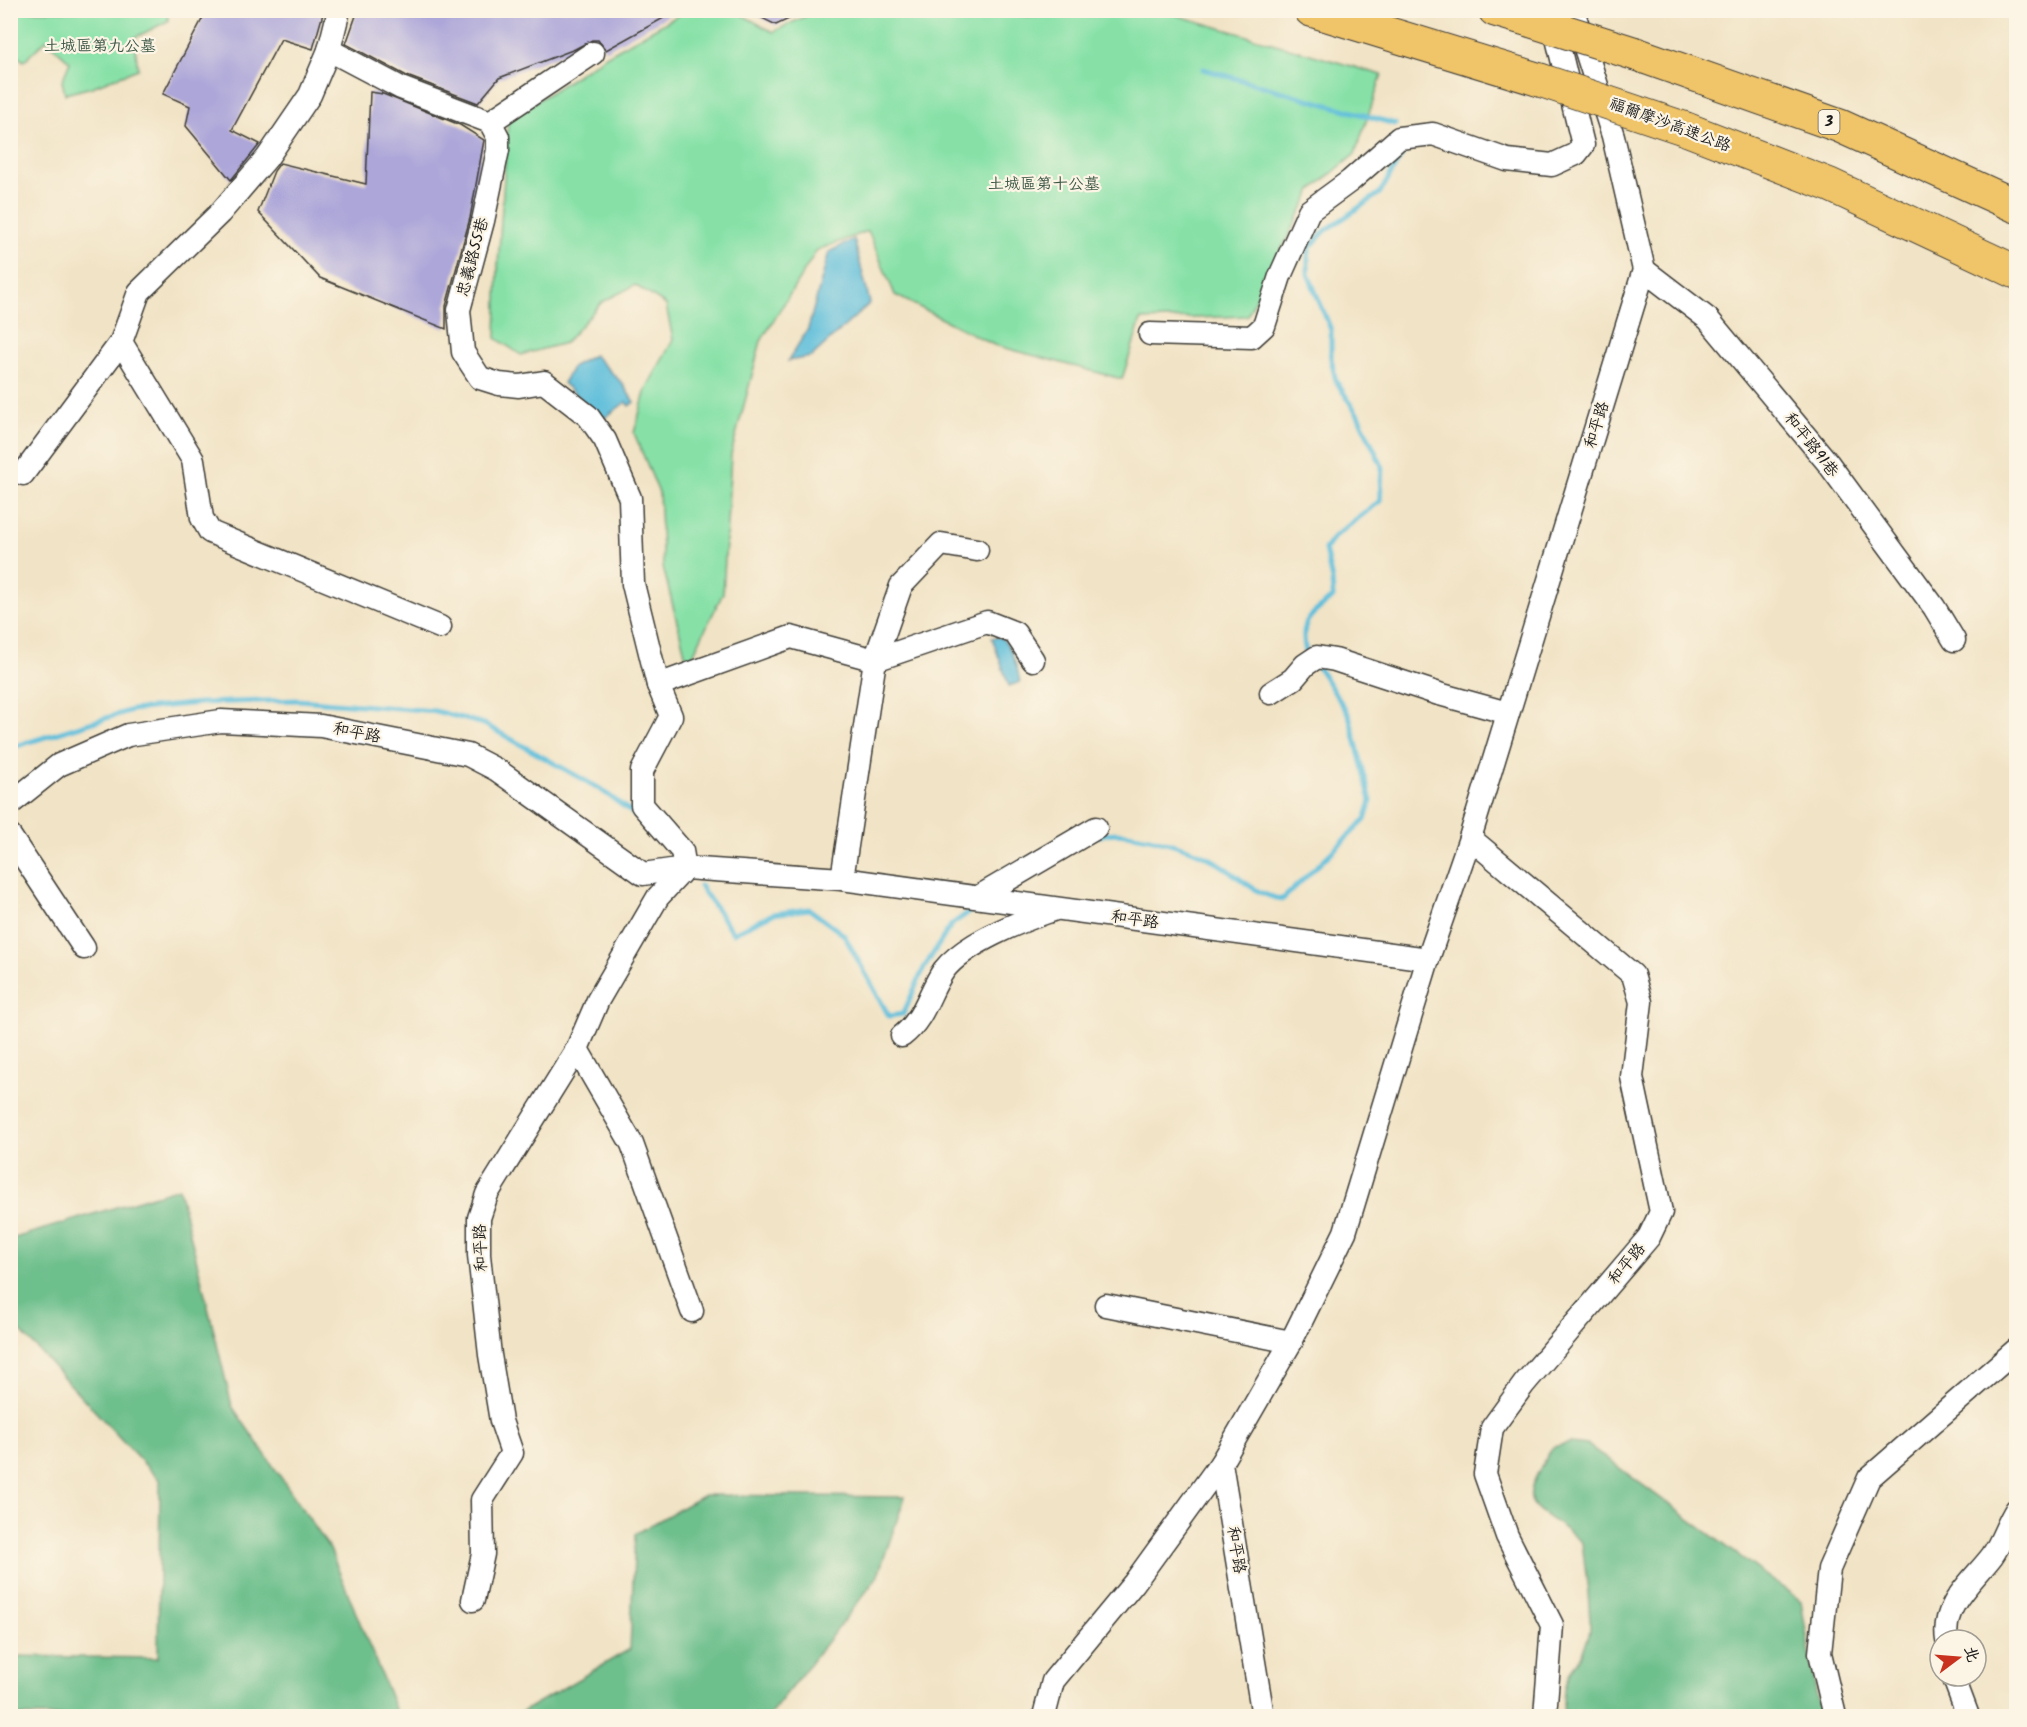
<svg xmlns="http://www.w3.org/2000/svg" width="2027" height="1727" font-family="Kalam,'LXGW WenKai TC',sans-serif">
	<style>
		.green { fill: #87e1a7; stroke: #527e62; stroke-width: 1.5 }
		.forest { fill: #6dbf8c; stroke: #446e54; stroke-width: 1.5 }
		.water { fill: #5cbdda; stroke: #3c6c7b; stroke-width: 1.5 }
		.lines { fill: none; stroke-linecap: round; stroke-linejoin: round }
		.stream { stroke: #5cbdda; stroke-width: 5 }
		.building { fill: #aca6d9 }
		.minor-casing { stroke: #3c3a35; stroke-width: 25 }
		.highway-casing { stroke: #3c3a35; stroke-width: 35 }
		.minor { stroke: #fff; stroke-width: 22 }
		.highway { stroke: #f0c469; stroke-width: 33 }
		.highway-bridge-casing { stroke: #3c3a35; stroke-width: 35; stroke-linecap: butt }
		.highway-bridge { stroke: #f0c469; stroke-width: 33 }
		.labels { text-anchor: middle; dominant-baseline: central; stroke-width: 4.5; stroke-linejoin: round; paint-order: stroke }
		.shield { fill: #fcf5e5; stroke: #5f5d58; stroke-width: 1.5 }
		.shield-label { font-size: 15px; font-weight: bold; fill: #1c1c1c }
		.park-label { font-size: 16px; fill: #3c5746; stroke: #fcf5e5 }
		.street-label { font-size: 16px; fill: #1c1c1c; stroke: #fcf5e5 }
	</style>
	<rect width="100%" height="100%" fill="#fcf5e5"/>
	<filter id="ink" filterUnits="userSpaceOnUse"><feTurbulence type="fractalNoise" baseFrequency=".0167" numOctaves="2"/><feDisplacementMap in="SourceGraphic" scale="12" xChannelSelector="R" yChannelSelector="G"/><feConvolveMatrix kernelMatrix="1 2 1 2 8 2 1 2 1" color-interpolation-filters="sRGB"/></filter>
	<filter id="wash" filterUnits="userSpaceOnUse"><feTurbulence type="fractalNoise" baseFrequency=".008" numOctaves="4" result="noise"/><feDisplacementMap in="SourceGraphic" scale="24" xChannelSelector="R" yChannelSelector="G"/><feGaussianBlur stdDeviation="1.35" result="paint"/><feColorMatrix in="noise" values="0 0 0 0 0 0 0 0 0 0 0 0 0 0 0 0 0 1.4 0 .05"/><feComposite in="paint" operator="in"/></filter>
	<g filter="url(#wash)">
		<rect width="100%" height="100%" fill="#f1e3c5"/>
		<g class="green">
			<path d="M818 10H976L1025 16 1169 13 1382 75 1355 154 1312 190 1247 316 1141 320 1122 379 994 345 895 295 868 231 817 250 761 341 731 454 723 593 688 665 663 567 659 493 634 433 646 389 673 340 666 305 635 285 602 302 565 343 521 355 496 338 498 265 508 120 606 56 686 11H735L773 32Z"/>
			<path d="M10 11H168V21L134 38 138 69 92 87 65 94 62 81 70 62 46 40 24 61 11 52Z"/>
		</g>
		<g class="forest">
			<path d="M179 1188 232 1406 330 1549 398 1716H11V1656L158 1658 160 1481 11 1321V1239Z"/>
			<path d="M1571 1443 1588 1445 1801 1601 1820 1716H1564C1559 1669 1578 1672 1589 1635 1593 1624 1584 1559 1582 1543 1536 1500 1509 1517 1553 1447Z"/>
			<path d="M704 1495 905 1497 877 1578 769 1716H515L630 1649 635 1534Z"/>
		</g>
		<g class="water">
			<path d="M854 239 870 303 811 357 788 361 808 329 829 252Z"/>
			<path d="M594 355 622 383 634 402 629 406 626 402 603 419 563 383 573 366Z"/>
			<path d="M1000 637C1011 644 1018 669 1020 682L1009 686 992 638Z"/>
		</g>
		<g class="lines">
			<g class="stream">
				<path d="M1203 69 1395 124"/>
				<path d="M1306 653C1299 619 1309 618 1333 597L1332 580 1325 549 1334 537 1380 501 1382 466 1358 415 1336 381 1331 359V330L1308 274V257L1310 247 1325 231 1380 193 1408 144"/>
				<path d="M10 748 132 710 200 703 298 700 435 711 484 724 600 789 642 820"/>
				<path d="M1100 836C1118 826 1183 846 1203 855 1232 867 1251 896 1283 899L1365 820 1371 801 1349 715 1318 667"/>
				<path d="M700 886 733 933 773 914 809 909 844 935 889 1016 903 1014 924 968 951 925 976 907"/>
			</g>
		</g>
		<g id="blocks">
			<g class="building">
				<path d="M207 10H324L313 49 281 39 232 130 260 144 231 180 186 126 190 106 163 94Z"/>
				<path d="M358 10H678L606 50 598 40H592L575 49 499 78 478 103 407 76 346 44Z"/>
				<path d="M746 10H808L776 25Z"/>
				<path d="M370 92 383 94 460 125 484 140 470 218 446 306V329L320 278 258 212 274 171 280 163 366 184Z"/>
			</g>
		</g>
	</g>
	<g filter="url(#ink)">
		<use href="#blocks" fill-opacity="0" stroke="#3c3a35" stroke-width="1.5"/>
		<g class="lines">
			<defs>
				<g id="minor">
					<path d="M329 50 401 88 490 122 498 137V150L483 221 459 310 463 352 480 378 499 384 519 386 544 382 588 416 605 440 630 498 633 584 658 685"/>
					<path d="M490 122 593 53"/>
					<path d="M1644 270 1708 319 1828 463 1934 607 1954 640"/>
					<path d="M1150 334 1252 337 1264 326 1280 276 1309 211 1350 181 1399 138 1433 134 1507 160 1552 165 1576 154 1583 145 1552 18"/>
					<path d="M121 342 193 460 202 518 210 532 440 627"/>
					<path d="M23 474 121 342 139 292 220 213 267 158 310 95 329 50 339 10"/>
					<path d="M1271 693 1293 679 1305 665 1317 657 1335 660 1439 694 1508 713"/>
					<path d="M10 804 59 765 128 735 221 721 321 726 468 755 497 770 643 874 685 868 842 879 1428 959"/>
					<path d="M10 836 84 948"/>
					<path d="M1470 838 1633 975 1641 1002 1632 1077 1661 1212 1649 1237 1524 1384 1492 1428 1485 1474 1507 1536 1552 1625 1545 1716"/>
					<path d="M685 868 682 851 642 805V771L671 716 658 685 791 637 875 660 901 586 941 544 977 550"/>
					<path d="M842 879 875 660 987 622 1015 633 1033 660"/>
					<path d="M980 896 1096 828"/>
					<path d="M902 1036C926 1017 928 993 944 970 965 943 1021 921 1053 910"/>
					<path d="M577 1049 632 1144 692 1311"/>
					<path d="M1106 1305 1291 1342"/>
					<path d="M473 1600 483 1554 482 1500 512 1453 501 1421 490 1355 479 1255V1218L487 1194 577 1049 598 1000 658 897 685 868"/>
					<path d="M1947 1640C1941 1605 1973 1581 1992 1556 2002 1542 2007 1524 2016 1510"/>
					<path d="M1953 1676 1968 1716"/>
					<path d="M1044 1716 1053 1681 1134 1583 1221 1463"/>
					<path d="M1263 1716 1221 1463 1291 1342 1345 1232 1428 959 1470 838 1644 270 1613 136 1573 10"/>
					<path d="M1835 1716 1820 1653 1829 1569 1869 1478 2016 1350"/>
				</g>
				<g id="highway">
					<path d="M1311 10 1540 80"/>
					<path d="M1495 10 1529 20"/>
					<path d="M1636 54 1840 126 2016 206"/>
					<path d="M1686 129 1830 185 2016 272"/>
				</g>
			</defs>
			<use href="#minor" class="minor-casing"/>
			<use href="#highway" class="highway-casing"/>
			<use href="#minor" class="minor"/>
			<use href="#highway" class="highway"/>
			<defs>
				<g id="highway-bridge">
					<path d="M1529 20 1636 54"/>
					<path d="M1540 80 1686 129"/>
				</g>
			</defs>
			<use href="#highway-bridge" class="highway-bridge-casing"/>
			<use href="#highway-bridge" class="highway-bridge"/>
		</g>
	</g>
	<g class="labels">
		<rect class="shield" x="1818.5" y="110" width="21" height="24" rx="4.5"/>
		<g class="shield-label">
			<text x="1829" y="122">3</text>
		</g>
		<g class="park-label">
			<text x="100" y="46">土城區第九公墓</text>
			<text x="1044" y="184">土城區第十公墓</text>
		</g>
		<g class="street-label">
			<text transform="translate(1670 125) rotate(20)">福爾摩沙高速公路</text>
			<text transform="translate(473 257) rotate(-75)">忠義路55巷</text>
			<text transform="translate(1597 425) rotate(-73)">和平路</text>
			<text transform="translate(1811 445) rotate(52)">和平路91巷</text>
			<text transform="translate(357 733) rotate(11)">和平路</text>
			<text transform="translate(1135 920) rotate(8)">和平路</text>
			<text transform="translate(481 1248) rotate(-92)">和平路</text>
			<text transform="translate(1627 1264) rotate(-50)">和平路</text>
			<text transform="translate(1236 1550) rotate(81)">和平路</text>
		</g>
	</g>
	<rect width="2027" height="1727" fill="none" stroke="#fcf5e5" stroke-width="36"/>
	<g transform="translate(1958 1658) rotate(74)"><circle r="28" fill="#fcf5e5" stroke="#a29e95" stroke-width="1.5"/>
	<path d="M0-4.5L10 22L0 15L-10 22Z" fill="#c8321e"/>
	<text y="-9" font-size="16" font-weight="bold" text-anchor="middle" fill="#1c1c1c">北</text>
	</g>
</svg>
